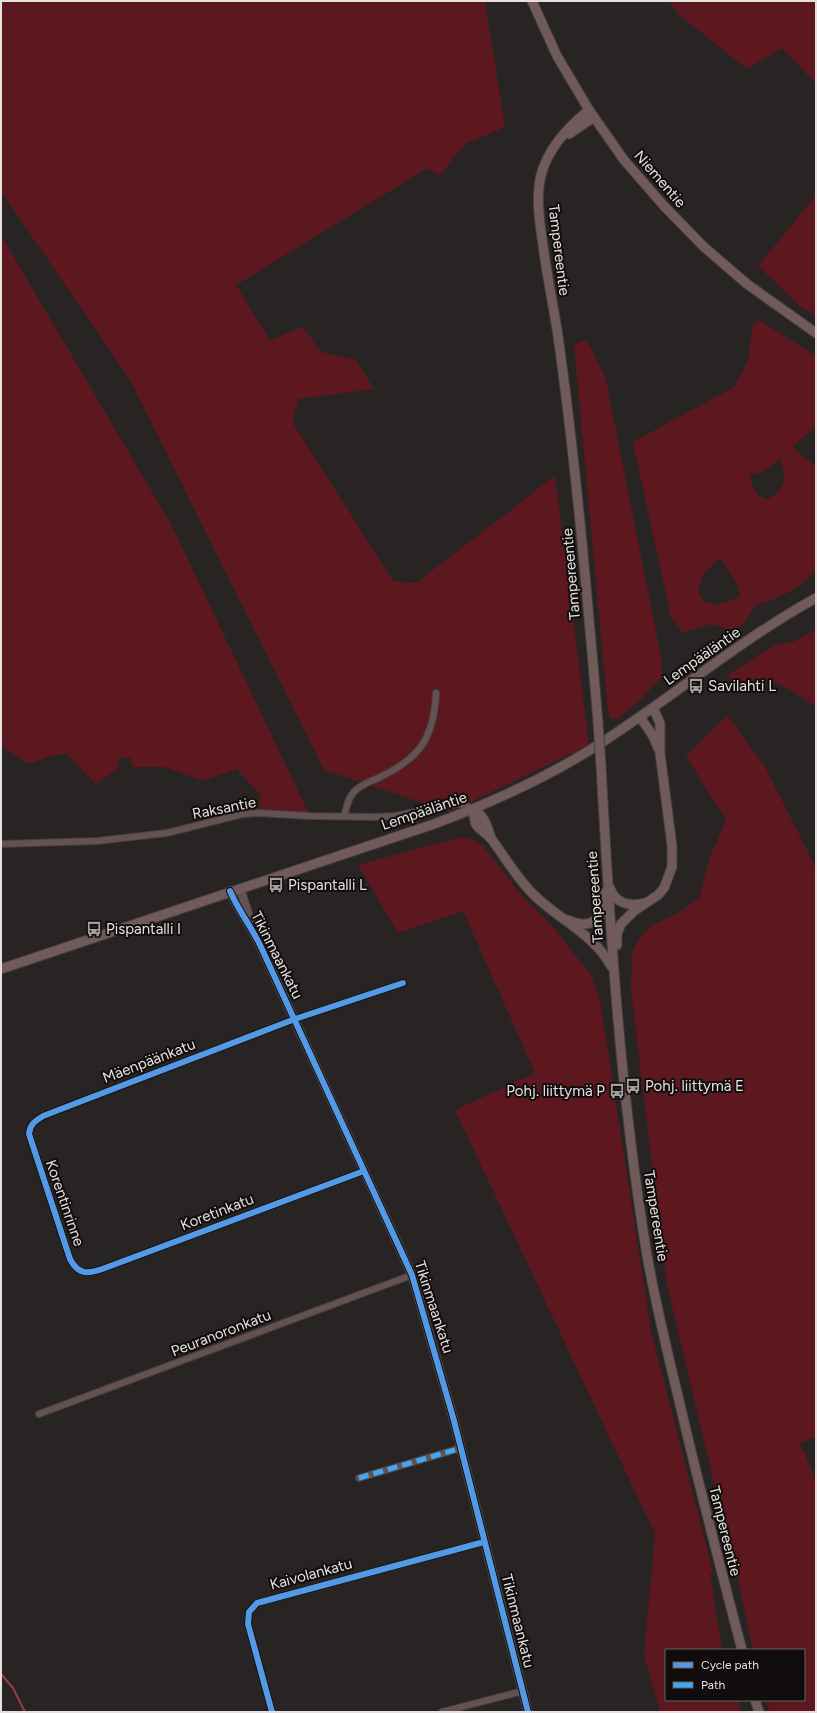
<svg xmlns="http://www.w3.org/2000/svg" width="817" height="1713" font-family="Figtree,sans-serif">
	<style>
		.green { fill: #5c181e; fill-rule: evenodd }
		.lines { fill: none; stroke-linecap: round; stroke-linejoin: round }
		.stream { stroke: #963f42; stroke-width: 2 }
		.minor-casing { stroke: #433f3f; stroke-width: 8 }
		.tertiary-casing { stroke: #433f3f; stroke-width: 10 }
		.secondary-casing { stroke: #433f3f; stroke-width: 11 }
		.minor { stroke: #645151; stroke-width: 6 }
		.tertiary { stroke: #645151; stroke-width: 8 }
		.secondary { stroke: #715a5a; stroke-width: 9 }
		.secondary-bridge-casing { stroke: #433f3f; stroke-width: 11; stroke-linecap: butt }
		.secondary-bridge { stroke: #715a5a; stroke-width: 9 }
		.quiet { stroke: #3fa9f5; stroke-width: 5; stroke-dasharray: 10 5; stroke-linecap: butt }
		.cycleway-casing { stroke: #110d0d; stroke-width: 8 }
		.cycleway { stroke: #5399e6; stroke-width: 6 }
		.labels { text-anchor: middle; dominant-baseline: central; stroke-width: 4; stroke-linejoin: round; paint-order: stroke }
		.street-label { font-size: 15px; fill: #e6e1e0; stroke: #110d0d }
		.poi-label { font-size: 15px; fill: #e6e1e0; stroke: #110d0d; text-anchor: start }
	</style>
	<rect width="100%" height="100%" fill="#292424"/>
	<g class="green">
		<path d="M1 1H485L505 127 465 144 440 175 426 169 236 285 270 340 303 327 321 352 356 360 374 389 298 399 292 422 393 581 416 583 555 476 589 745 450 812 324 770 130 380 1 191Z"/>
		<path d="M669 1H816V84L782 48 747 69 679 15Z"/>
		<path d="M816 195V316L801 307 758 266Z"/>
		<path d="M1 235 172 526 310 816 259 813 260 794 236 769 203 781 165 767H132L130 757 118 759 119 768 96 784 67 754 54 755 29 764 1 746Z"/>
		<path d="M759 320 816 356V426L793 447 808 460 816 465V569C801 589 779 598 756 605L743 625 732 630 711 624 683 633 671 618 633 442 734 387 748 360 753 324ZM780 459C787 477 787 489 768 499 754 495 752 488 750 474L763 472ZM720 557 736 582 740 597 717 605 703 601 698 591 704 574Z"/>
		<path d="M582 341 588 342 606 380 662 662V677L634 706 617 719 610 718 607 702 574 345Z"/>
		<path d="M816 629V705H813L791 690 766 679 734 684 728 675 776 644 793 642Z"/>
		<path d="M727 715 765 767 816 868V1437L800 1443 816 1481V1712H769L766 1700H804V1650H753L737 1574 720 1508 668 1289 661 1242 631 988 632 952 641 936 652 925 678 913 699 898 710 857 726 820 686 756Z"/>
		<path d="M461 838C471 838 476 840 484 847L522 896 553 927 591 975 600 1000 651 1331 713 1572 710 1574 722 1650H666V1700H738L741 1712H660L644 1655 655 1534 455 1110 535 1073 463 911 398 933 358 865 438 843Z"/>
	</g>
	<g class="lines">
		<path class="stream" d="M1 1674 13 1688 25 1712"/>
		<defs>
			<g id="minor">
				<path d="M344 816C346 810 347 802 351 796 356 787 367 783 376 779 418 760 434 740 436 693"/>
				<path d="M1 844 97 841 167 833 243 814 259 813 310 816 374 817 395 816 456 804H461L474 809"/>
				<path d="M364 1171 105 1268C89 1274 79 1276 70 1259L29 1134C30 1124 35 1121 43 1116L295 1019 403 983"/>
				<path d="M39 1414 412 1275"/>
				<path d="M359 1478 461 1448"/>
				<path d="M272 1712 248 1624 249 1612 257 1603 484 1542"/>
				<path d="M442 1712 523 1691"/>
			</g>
			<g id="tertiary">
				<path d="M240 888 251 923"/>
				<path d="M230 891C238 910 251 926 260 945L412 1275 453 1417 528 1712"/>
			</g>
			<g id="secondary">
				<path d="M532 1 557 56 589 110 624 160 664 206 704 247 747 284 816 333"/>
				<path d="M589 110C569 126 548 149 541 175 536 196 539 218 542 238 546 271 553 303 558 336 576 464 587 593 598 722"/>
				<path d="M569 134 594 117"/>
				<path d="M640 717 653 736 658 748"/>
				<path d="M601 766C610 929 620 1093 647 1255 656 1307 669 1358 681 1409 700 1490 721 1570 742 1650"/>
				<path d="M474 809C473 833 482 826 493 841 506 859 517 878 533 894 558 919 595 935 611 966"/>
				<path d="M474 809C485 817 487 826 491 838"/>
				<path d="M610 888C615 903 629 907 644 903"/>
				<path d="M568 920C593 931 604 918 603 893"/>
				<path d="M617 945V934L621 924 634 911 658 895 664 888 672 867V846L660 753V723L653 708"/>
				<path d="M1 969 434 824C488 804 540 781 590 750 667 702 736 642 816 598"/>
				<path d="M755 1700 759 1712"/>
			</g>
		</defs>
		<use href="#minor" class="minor-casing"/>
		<use href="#tertiary" class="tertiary-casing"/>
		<use href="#secondary" class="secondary-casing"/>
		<use href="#minor" class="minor"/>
		<use href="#tertiary" class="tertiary"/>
		<use href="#secondary" class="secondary"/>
		<defs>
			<path id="secondary-bridge" d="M598 722 601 766"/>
		</defs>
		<use href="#secondary-bridge" class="secondary-bridge-casing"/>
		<use href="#secondary-bridge" class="secondary-bridge"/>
		<path class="quiet" d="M359 1478 461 1448"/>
		<defs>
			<g id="cycleway">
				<path d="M230 891C238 910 251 926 260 945L412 1275 453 1417 528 1712"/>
				<path d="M364 1171 105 1268C89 1274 79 1276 70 1259L29 1134C30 1124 35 1121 43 1116L295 1019 403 983"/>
				<path d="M272 1712 248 1624 249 1612 257 1603 484 1542"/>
			</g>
		</defs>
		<use href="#cycleway" class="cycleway-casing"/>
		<use href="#cycleway" class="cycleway"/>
	</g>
	<defs>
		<symbol id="bus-bare" viewBox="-9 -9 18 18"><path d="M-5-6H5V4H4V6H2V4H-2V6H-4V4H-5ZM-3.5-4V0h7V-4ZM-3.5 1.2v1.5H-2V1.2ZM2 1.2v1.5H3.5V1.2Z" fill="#a49f9e" stroke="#110d0d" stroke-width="2.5" paint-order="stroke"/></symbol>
	</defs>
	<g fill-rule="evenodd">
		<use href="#bus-bare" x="685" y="675" width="22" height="22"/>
		<use href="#bus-bare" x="265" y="874" width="22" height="22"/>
		<use href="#bus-bare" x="83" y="918" width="22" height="22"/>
		<use href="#bus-bare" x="622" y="1075" width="22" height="22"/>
		<use href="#bus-bare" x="606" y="1080" width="22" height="22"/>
	</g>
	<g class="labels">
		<g class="street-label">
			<text transform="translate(660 179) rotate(49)">Niementie</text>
			<text transform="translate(559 250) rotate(83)">Tampereentie</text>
			<text transform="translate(571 574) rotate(-95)">Tampereentie</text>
			<text transform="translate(702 656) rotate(-35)">Lempääläntie</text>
			<text transform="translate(224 808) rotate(-11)">Raksantie</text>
			<text transform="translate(424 811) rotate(-19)">Lempääläntie</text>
			<text transform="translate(595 897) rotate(-94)">Tampereentie</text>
			<text transform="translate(277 955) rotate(63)">Tikinmaankatu</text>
			<text transform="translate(149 1061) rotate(-21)">Mäenpäänkatu</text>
			<text transform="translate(65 1203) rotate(71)">Korentinrinne</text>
			<text transform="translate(217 1212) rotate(-21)">Koretinkatu</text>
			<text transform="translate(656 1216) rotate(81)">Tampereentie</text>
			<text transform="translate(434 1307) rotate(72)">Tikinmaankatu</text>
			<text transform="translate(221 1333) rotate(-21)">Peuranoronkatu</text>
			<text transform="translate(725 1531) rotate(76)">Tampereentie</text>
			<text transform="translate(311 1574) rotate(-15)">Kaivolankatu</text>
			<text transform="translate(518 1621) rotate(76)">Tikinmaankatu</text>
		</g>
		<g class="poi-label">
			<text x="708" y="686">Savilahti L</text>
			<text x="288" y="885">Pispantalli L</text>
			<text x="106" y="929">Pispantalli I</text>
			<text x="645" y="1086">Pohj. liittymä E</text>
			<text x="605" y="1091" text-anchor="end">Pohj. liittymä P</text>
		</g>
	</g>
	<rect width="817" height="1713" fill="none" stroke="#e6e1e0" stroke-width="4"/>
	<rect x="665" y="1649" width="140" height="52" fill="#110d0d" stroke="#666261"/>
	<rect x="673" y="1662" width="20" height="6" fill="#5399e6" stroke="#666261"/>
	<text x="701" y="1669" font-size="12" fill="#e6e1e0">Cycle path</text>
	<rect x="673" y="1682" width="20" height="6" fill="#3fa9f5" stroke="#666261"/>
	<text x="701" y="1689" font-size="12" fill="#e6e1e0">Path</text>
</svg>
